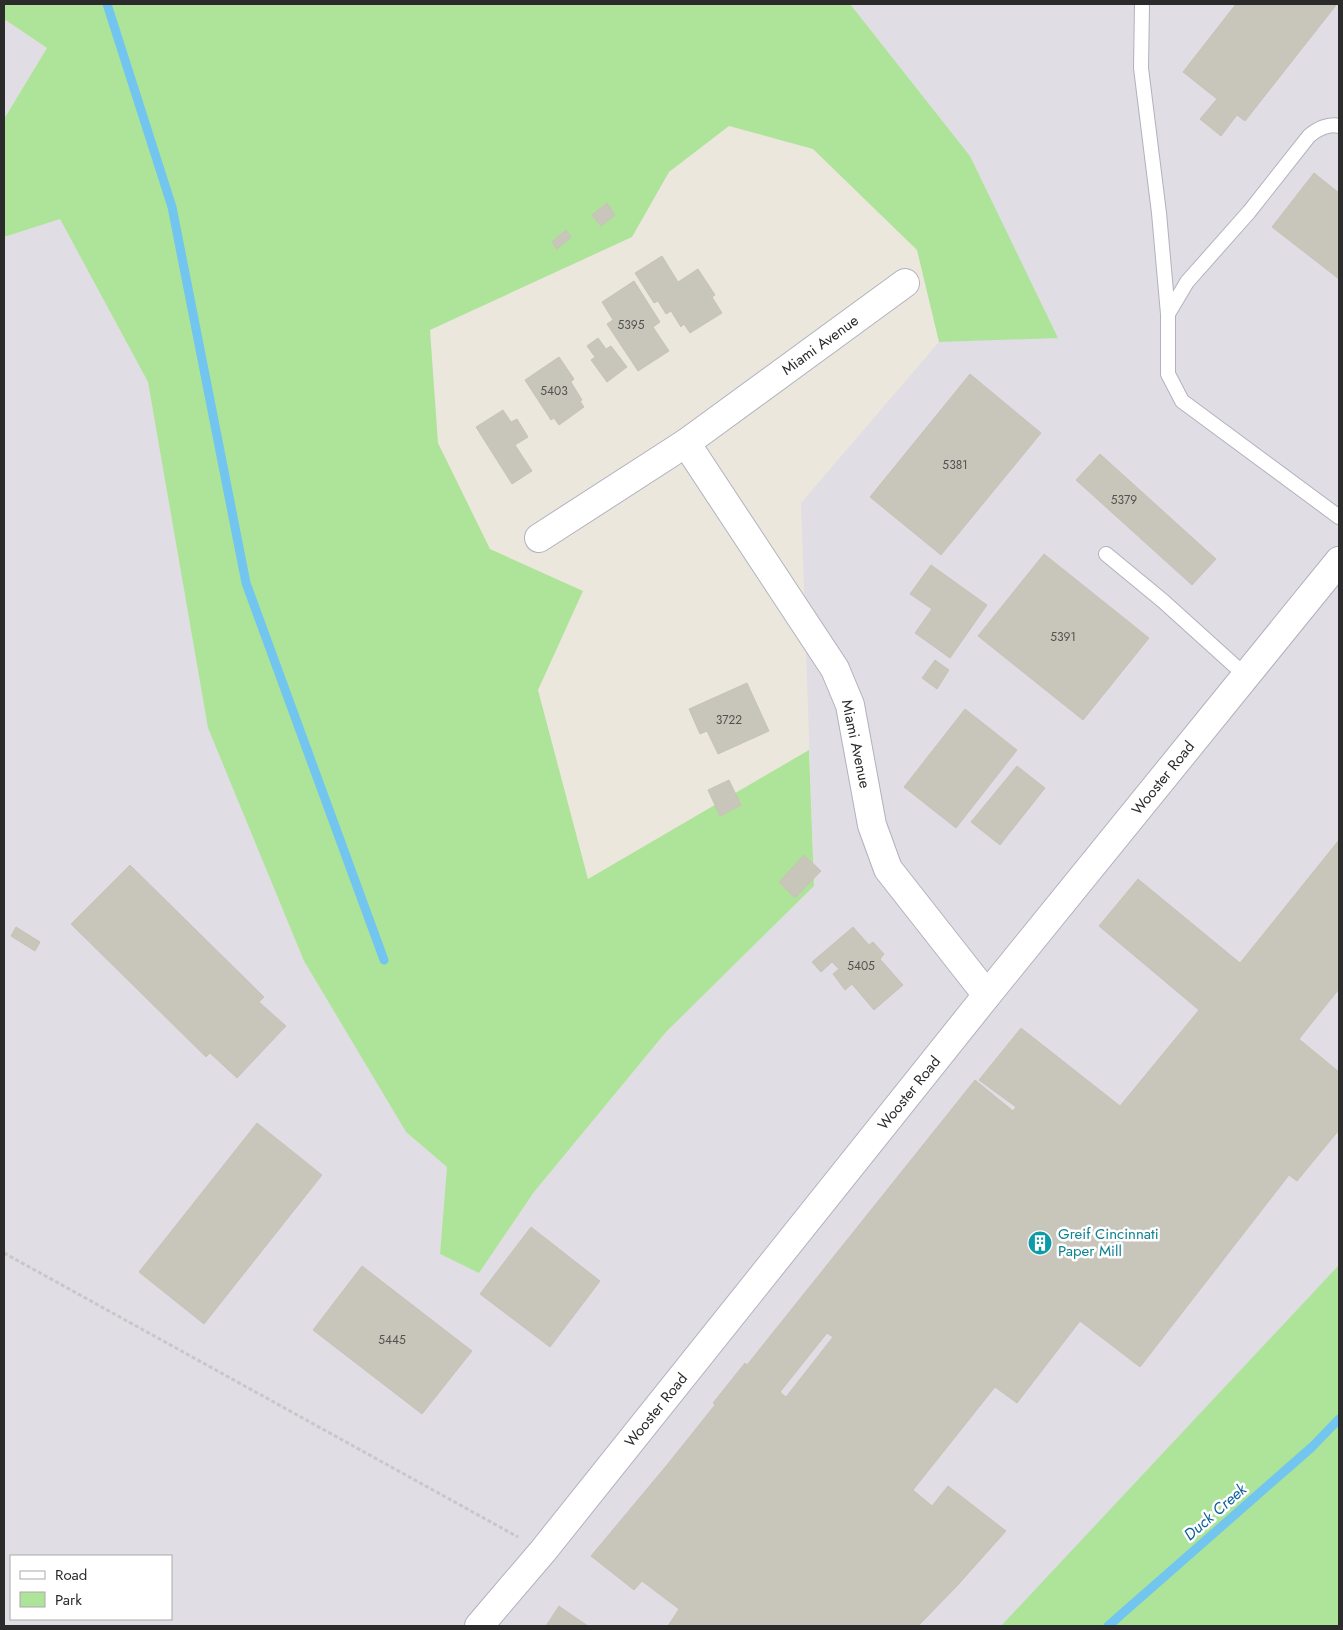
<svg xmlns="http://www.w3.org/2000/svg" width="1343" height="1630" font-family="Jost,sans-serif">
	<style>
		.industrial { fill: #e0dde5; fill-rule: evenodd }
		.green { fill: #aee39a }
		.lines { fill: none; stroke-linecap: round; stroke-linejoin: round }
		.stream { stroke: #71c5ee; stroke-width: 9 }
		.building { fill: #c8c5bb; stroke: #c8c3b6; fill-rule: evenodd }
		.lane-casing { stroke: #b1b2be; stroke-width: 16 }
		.street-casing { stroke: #b1b2be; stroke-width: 30 }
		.secondary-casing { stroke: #b1b2be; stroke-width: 30 }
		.path { stroke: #c8c8c8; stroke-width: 3; stroke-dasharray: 4 2.5; stroke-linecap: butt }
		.lane { stroke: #fff; stroke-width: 14 }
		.street { stroke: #fff; stroke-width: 28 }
		.secondary { stroke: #fff; stroke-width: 28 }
		.labels { text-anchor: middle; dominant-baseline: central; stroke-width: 5; stroke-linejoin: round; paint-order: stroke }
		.number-label { font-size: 12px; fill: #52524f }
		.street-label { font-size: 15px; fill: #2b2b2b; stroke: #fff }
		.culture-label { font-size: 15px; fill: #0d838f; stroke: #fff; text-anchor: start }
		.water-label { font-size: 16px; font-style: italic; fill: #0e629b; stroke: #fff }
	</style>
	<rect width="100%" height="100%" fill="#ece7dd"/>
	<g class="industrial">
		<path d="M850 4H1339V1297L1048 1626H4V237L60 219 148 382 208 728 304 961 406 1132 447 1167 440 1254 479 1273 534 1192 666 1032 814 886 801 503 939 342 1057 337 970 156ZM11 1556H171V1619H11Z"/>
		<path d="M4 19 47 48 4 119Z"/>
	</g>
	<g class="green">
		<path d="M4 4H850L970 156 1058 338 939 342 917 250 813 149 729 126 669 172 632 237 430 330 438 443 490 549 583 591 538 690 588 879 809 750 814 886 666 1032 534 1192 479 1273 440 1254 447 1167 406 1132 304 961 208 728 148 382 60 219 4 237V119L47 48 4 19Z"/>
		<path d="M1339 1265V1626H1001Z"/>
	</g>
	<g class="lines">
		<g class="stream">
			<path d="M107 4 172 207 246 583 384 960"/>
			<path d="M1108 1626 1312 1447 1339 1419"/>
		</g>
	</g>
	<g class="building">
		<path d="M1236 4H1337L1245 121 1237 115 1221 136 1200 119 1217 99 1183 72Z"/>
		<path d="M1314 173 1339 193V279L1272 227Z"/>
		<path d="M607 203 615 215 601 226 592 215Z"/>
		<path d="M566 230 571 237 557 249 552 242Z"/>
		<path d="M662 256 678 282 698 269 715 295 712 297 722 313 690 333 684 324 681 327 671 311 666 314 658 301 654 303 635 273Z"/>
		<path d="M634 281 660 322 653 327 669 351 638 371 607 324 613 320 602 302Z"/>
		<path d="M598 338 606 349 611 346 627 367 607 382 591 360 595 357 587 346Z"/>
		<path d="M559 357 574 379 571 382 582 400 580 401 584 407 559 425 554 418 551 420 525 380Z"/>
		<path d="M970 374 1041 433 941 555 870 497Z"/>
		<path d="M503 410 511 422 517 419 528 437 515 445 532 471 512 484 476 427Z"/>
		<path d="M1100 454 1216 559 1192 585 1076 480Z"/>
		<path d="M1044 554 1149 638 1083 720 978 636Z"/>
		<path d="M931 565 987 605 950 658 915 633 932 609 910 594Z"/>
		<path d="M935 660 949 670 937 689 922 678Z"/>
		<path d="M747 683 769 731 718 754 707 731 700 734 689 709Z"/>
		<path d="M965 709 1017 750 956 828 904 787Z"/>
		<path d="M1017 766 1045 788 1000 845 971 822Z"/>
		<path d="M729 780 741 805 720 816 708 790Z"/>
		<path d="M1339 840V989L1299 1039 1339 1072V1130L1297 1181 1289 1175 1140 1367 1080 1321 1017 1403 995 1387 913 1490 932 1506 948 1486 1006 1531 956 1587 918 1626H668L679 1609 642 1581 634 1590 591 1556 667 1465 715 1405 713 1403 745 1363 747 1365 975 1080 1013 1111 1016 1107 979 1080 1021 1028 1120 1106 1199 1010 1099 926 1138 879 1240 963ZM827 1333 833 1337 786 1397 780 1392Z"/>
		<path d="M804 855 821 871 795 898 779 882Z"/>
		<path d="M130 865 264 997 259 1002 286 1026 237 1078 210 1053 206 1057 71 924Z"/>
		<path d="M16 927 40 942 35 951 11 936Z"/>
		<path d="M853 927 869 945 873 942 884 954 880 959 903 985 874 1010 852 984 845 990 833 974 839 969 832 962 821 972 812 962Z"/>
		<path d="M257 1123 322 1175 204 1324 139 1272Z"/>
		<path d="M531 1227 600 1281 550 1347 480 1294Z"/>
		<path d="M362 1266 472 1351 422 1414 313 1330Z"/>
		<path d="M559 1606 563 1609 588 1626H546Z"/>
	</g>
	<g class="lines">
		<defs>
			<g id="lane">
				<path d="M1142 4 1141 68 1159 213 1168 314V374L1182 401 1339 517"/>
				<path d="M1168 314 1187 282 1249 212 1309 136C1317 129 1329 123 1339 126"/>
				<path d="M1106 554 1163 601 1246 676"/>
			</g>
			<g id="street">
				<path d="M686 443 835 669 850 705 872 825 888 869 987 995"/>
				<path d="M539 538 686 443 905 283"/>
			</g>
			<path id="secondary" d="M479 1626 543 1551 987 995 1339 561"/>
		</defs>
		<use href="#lane" class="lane-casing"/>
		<use href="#street" class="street-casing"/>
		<use href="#secondary" class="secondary-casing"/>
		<path class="path" d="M4 1253 518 1537"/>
		<use href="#lane" class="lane"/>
		<use href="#street" class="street"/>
		<use href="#secondary" class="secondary"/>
	</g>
	<defs>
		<symbol id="building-disc" viewBox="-11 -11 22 22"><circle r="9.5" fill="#0f9aa8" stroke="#fff"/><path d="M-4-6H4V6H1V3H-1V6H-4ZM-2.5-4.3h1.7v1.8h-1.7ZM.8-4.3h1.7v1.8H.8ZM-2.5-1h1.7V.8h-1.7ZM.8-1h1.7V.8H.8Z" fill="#fff"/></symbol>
	</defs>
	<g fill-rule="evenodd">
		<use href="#building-disc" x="1026" y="1229" width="28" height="28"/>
	</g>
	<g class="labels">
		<g class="number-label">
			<text x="631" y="325">5395</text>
			<text x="554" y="391">5403</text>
			<text x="955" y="465">5381</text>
			<text x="1124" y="500">5379</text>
			<text x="1063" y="637">5391</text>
			<text x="729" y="720">3722</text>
			<text x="861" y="966">5405</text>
			<text x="392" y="1340">5445</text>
		</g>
		<g class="street-label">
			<text transform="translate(820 345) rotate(-36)">Miami Avenue</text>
			<text transform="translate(856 744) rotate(78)">Miami Avenue</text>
			<text transform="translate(1163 778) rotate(-51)">Wooster Road</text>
			<text transform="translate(909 1093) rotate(-51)">Wooster Road</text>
			<text transform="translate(656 1410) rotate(-51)">Wooster Road</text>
		</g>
		<g class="culture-label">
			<text x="1058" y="1234">Greif Cincinnati<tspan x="1058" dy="17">Paper Mill</tspan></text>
		</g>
		<g class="water-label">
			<text transform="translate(1215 1512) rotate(-41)">Duck Creek</text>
		</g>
	</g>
	<rect width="1343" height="1630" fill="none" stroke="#2b2b2b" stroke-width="10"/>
	<rect x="10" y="1555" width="162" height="65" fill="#ffffff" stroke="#aaaaaa"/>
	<rect x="20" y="1571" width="25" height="8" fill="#ffffff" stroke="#aaaaaa"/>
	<text x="55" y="1580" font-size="15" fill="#2b2b2b">Road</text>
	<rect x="20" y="1592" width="25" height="15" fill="#aee39a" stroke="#aaaaaa"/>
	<text x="55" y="1605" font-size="15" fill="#2b2b2b">Park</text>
</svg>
